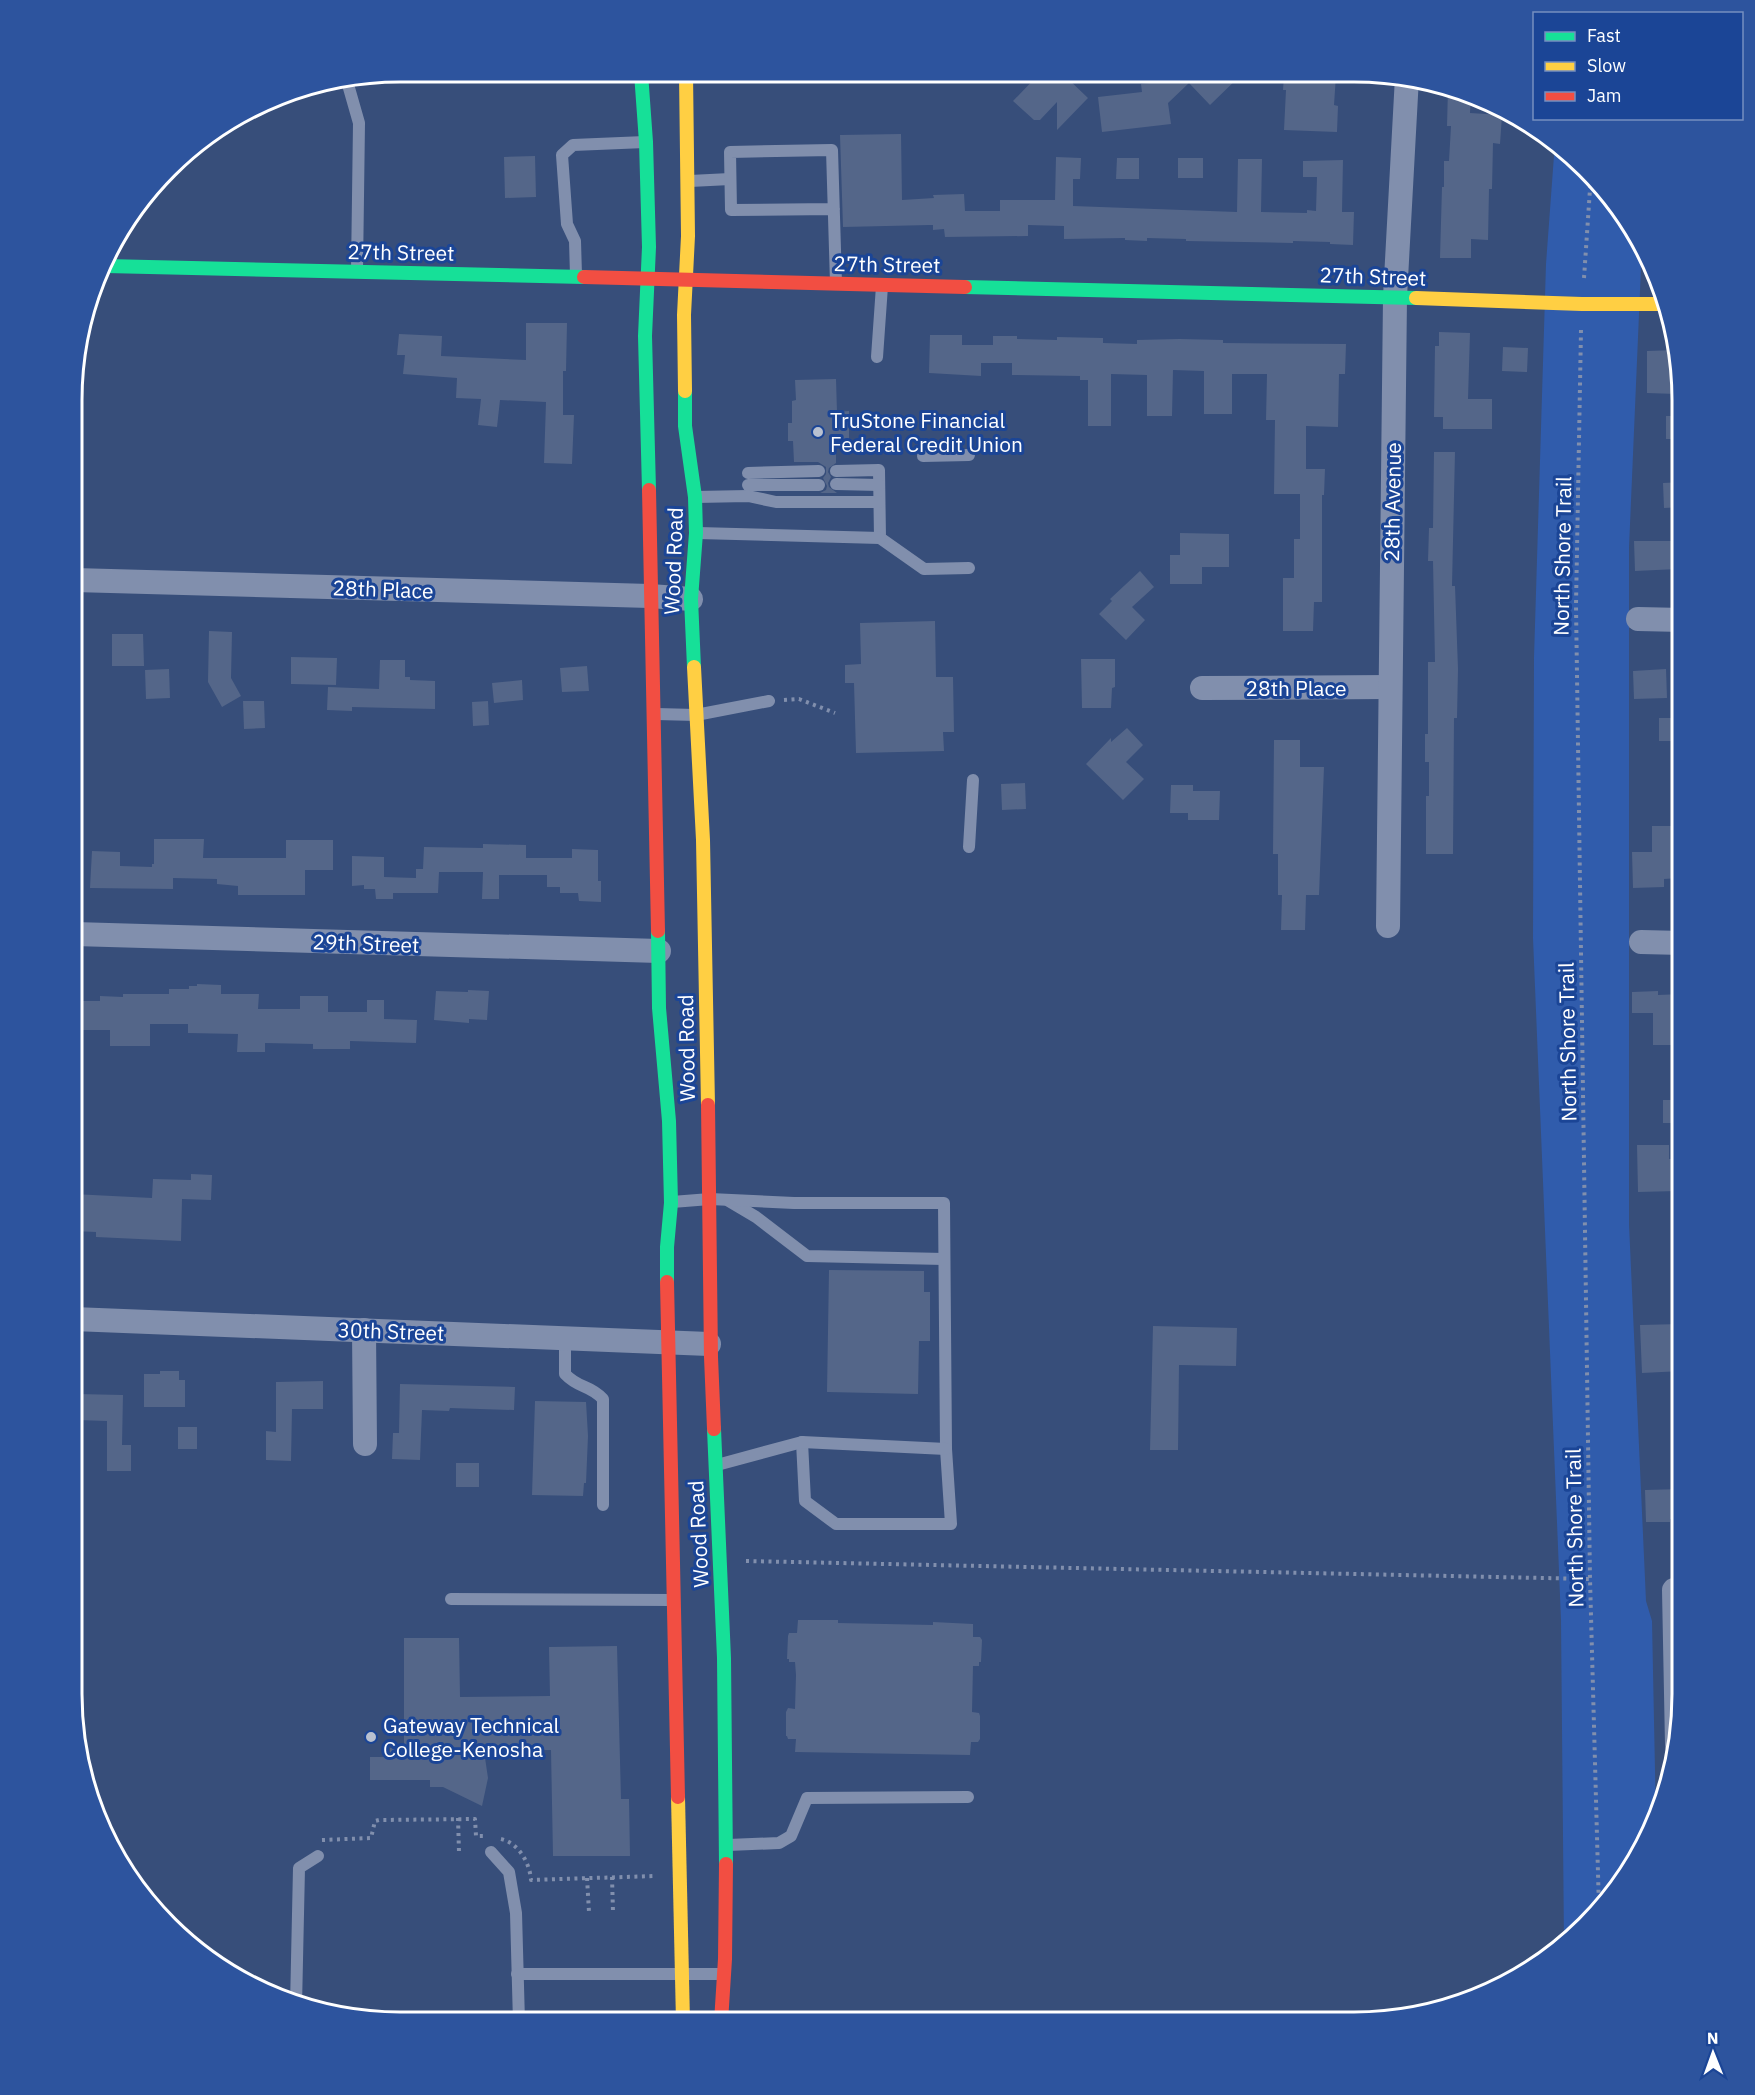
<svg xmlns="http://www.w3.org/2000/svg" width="1755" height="2095" font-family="'IBM Plex Sans',sans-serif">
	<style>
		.green { fill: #305cac }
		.building { fill: #546689 }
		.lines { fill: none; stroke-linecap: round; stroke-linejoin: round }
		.path { stroke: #818fad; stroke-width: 4; stroke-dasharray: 3 4.5; stroke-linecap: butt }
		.lane { stroke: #818fad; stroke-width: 12 }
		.street { stroke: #818fad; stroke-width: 24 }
		.fast { stroke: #16e098; stroke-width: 14 }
		.slow { stroke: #ffcf43; stroke-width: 14 }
		.jam { stroke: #f24e42; stroke-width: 14 }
		.poi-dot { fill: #b9c1d0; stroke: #1b4596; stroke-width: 2 }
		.labels { text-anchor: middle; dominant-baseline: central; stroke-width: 6; stroke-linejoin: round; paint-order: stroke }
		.street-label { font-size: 21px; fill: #fff; stroke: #1b4596 }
		.poi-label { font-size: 21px; fill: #fff; stroke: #1b4596; text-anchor: start }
		.rim { fill: none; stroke: #fff; stroke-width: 3 }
	</style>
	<rect width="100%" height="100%" fill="#374e7a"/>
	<path class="green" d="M1555 142 1587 168 1639 236 1642 244 1629 548V1224L1646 1601 1652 1621 1656 1820 1639 1859 1587 1927 1564 1944 1561 1620 1533 938 1534 658 1546 264Z"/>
	<g class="building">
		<path d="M1039 74H1063L1088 98 1057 130V102L1040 120H1034L1013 101Z"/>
		<path d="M1180 74H1242L1210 105 1189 83 1168 103 1171 124 1102 132 1098 97 1142 92 1141 84 1185 79Z"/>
		<path d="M1284 75H1336L1334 105 1338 106 1337 132 1284 130 1286 90H1283Z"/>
		<path d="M1448 88 1471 94 1470 113 1502 115 1500 144 1493 143 1492 189H1489L1488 240 1471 239V258H1440L1442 187H1444V161H1449L1451 126H1447Z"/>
		<path d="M901 134 902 200 934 198 933 195 964 194 965 211H1000V200H1055L1056 157 1081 158 1080 179H1073V206L1237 212 1238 159H1262L1261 212 1307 213V210L1316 211 1317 177H1303V161L1343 160 1342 212H1354L1353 245 1330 244V242L1293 241V243L1186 241V239L1147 238V241L1125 240V238L1064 239V226L1028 225V236L945 237 944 229 933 230V225H930L843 227 840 135Z"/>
		<path d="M535 156 536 197 505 198 504 157Z"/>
		<path d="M1117 158H1139V179H1116Z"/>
		<rect x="1178" y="158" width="25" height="20"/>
		<path d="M526 323H567L566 371H563V415H574L572 464 544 463 546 402 500 400 497 427 478 425 481 399 456 398 457 378 403 374 405 355H397L399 334 442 336 441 356 526 360Z"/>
		<path d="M1439 332 1470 333 1468 399H1492V429H1443V417H1434L1435 346H1439Z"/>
		<path d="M930 335H962V345H993V336H1017V339L1057 340V337L1103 338V343L1137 344V340L1179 339 1223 340V343L1346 344 1345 374H1339L1338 427 1306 426V469H1325L1324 495H1322V602H1314L1313 631H1283V578H1294V539H1300V494H1274L1275 420H1266L1267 374H1232V414H1204V371L1173 370 1172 416H1147V375L1111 374V426H1088V380H1080V376L1012 375V363H981V376L929 373Z"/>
		<path d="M1503 347 1528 348 1527 372 1502 371Z"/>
		<path d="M1676 350V394L1647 393V351Z"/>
		<path d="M836 379 837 412 849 411V447H836V463L829 468 828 472 831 477 828 483 829 487 837 493H820L826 490 827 486 823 478 826 474V467L818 462H794L793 441H788V423H792V401L796 400 795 380Z"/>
		<rect x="1666" y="416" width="17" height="23"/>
		<path d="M1434 452H1455L1452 586H1455L1458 669 1457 718H1454L1453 854H1426V796H1429V762H1425V734H1428V662H1435L1433 561H1428L1429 528H1433Z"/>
		<path d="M1683 482V507L1664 508 1663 483Z"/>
		<path d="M1180 533 1229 534V567H1202V584H1170V555H1180Z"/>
		<path d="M1634 541H1678V569L1635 571Z"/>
		<path d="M1140 571 1154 587 1132 607 1145 620 1126 640 1099 614 1112 601 1110 599Z"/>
		<path d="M935 621 936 677H953L954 732H943L944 751 856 753 854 683H845V665L861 664 860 623Z"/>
		<path d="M209 631 232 632 231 678 241 696 222 707 208 682Z"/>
		<path d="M112 634H143L144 666H112Z"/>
		<path d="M291 657 337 658 336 685 291 684Z"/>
		<path d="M1081 659H1115V687L1112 688 1111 708H1082Z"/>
		<path d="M380 660H405V677H410V680L435 681V709L352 707V711L327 710 328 687 379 689Z"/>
		<path d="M587 666 589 691 562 692 560 668Z"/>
		<path d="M169 669 170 698 146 699 145 670Z"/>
		<path d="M1666 669 1667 698 1634 699 1633 671Z"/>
		<path d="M522 680 523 700 494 703 492 683Z"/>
		<path d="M243 701H264L265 728 244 729Z"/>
		<path d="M488 701 489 725 473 726 472 702Z"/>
		<path d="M1659 718H1681L1680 741H1659Z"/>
		<path d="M1127 728 1143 745 1126 762 1144 779 1123 800 1086 764 1111 738V742Z"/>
		<path d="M1274 740H1300V767H1324L1319 895H1306L1305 930H1281L1282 895H1278V854H1273Z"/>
		<path d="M1025 783 1026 809 1002 810 1001 784Z"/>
		<path d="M1171 785H1193V791H1220L1219 820H1188V813H1170Z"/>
		<path d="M1652 826H1678L1679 878 1664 879V887L1633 888 1632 852H1652Z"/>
		<path d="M154 839H204L203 858H286V840H333V870H305V895H238V886L217 884V879L173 878V889L90 888 92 851 120 852V866L152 867V864H154Z"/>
		<path d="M483 844 526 845V858H572V849L598 850V881H601V902L579 901 578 893H560V887H547V875H499V899H482L483 872H439L438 893H393V899H376L375 889H364V885L352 886V856L384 857V877L416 878V869H423L424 847 483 848Z"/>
		<path d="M197 984 221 985V994H259L258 1009H300V996H328V1012H367V1000H384V1019L417 1020 416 1043 350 1041V1049H313V1044L265 1043V1052H237L238 1034 188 1033V1024H150V1046H110V1030H73V1001H100V996L123 997V994H169V989H189V986H197Z"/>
		<path d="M468 990 489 991 487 1020 469 1019V1023L434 1020 436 991 468 992Z"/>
		<path d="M1658 991V995L1682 994 1683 1045H1653V1013H1632V992Z"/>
		<rect x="1663" y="1100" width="20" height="23"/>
		<path d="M1637 1145H1669V1159H1677V1191L1638 1192Z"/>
		<path d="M191 1174 212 1175 211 1200 182 1199 181 1241 96 1237V1232L73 1231V1194L152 1198 153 1179 191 1180Z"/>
		<path d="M829 1270 924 1271V1292H930V1341H919L918 1394 827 1392Z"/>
		<path d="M1681 1324 1682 1371 1642 1373 1640 1325Z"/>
		<path d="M1153 1326 1237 1328 1236 1366 1179 1365 1178 1450H1150Z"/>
		<path d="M160 1371H179V1380H185V1407H144V1374H160Z"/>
		<path d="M323 1381V1409H292L291 1461 266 1460V1431L276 1432V1382Z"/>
		<path d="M400 1384 515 1387 514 1410 450 1408 449 1411 422 1410 420 1460 392 1459 393 1433H399Z"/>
		<path d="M77 1394 123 1395 122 1445H131V1471H107V1421L77 1420Z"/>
		<path d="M535 1401 586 1402 588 1436 586 1483H584L583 1496 532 1495Z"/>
		<rect x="178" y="1427" width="19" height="22"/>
		<rect x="456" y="1463" width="23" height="24"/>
		<path d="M1682 1489V1519H1670V1522H1646L1645 1490Z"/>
		<path d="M798 1620H838V1623L933 1625V1622L973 1624V1637H980L982 1640 981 1662H979V1666H973L972 1712 979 1713 980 1716V1739L978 1742H971L970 1755 795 1752 796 1739H788L787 1736H786V1712L788 1708 795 1709 796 1675 795 1662H789V1659H787L788 1636 789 1633H797Z"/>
		<path d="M404 1638H459L460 1697 550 1696 549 1647 617 1646 621 1799H629L630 1856H553L551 1750 484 1751 488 1778 482 1806 443 1787H430V1780H370V1757H390V1748H404Z"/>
	</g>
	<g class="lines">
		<g class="path">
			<path d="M1584 278 1591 174"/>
			<path d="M1581 330 1576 605 1590 1579 1599 1910"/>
			<path d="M784 700 799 699 835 713"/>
			<path d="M746 1561 1590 1579"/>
			<path d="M458 1818 459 1852"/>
			<path d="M501 1839C519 1843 530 1864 531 1880L655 1876"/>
			<path d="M322 1840 371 1838 375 1821 379 1820 475 1819 476 1836H485"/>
			<path d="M612 1877 613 1912"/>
			<path d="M587 1878 589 1912"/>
		</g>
		<g class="lane">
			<path d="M347 81 359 123 357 270"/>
			<path d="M690 181 730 179"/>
			<path d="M834 209 731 210 730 152 832 150 836 283"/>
			<path d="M576 275 575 241 567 224 562 155 573 145 645 142"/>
			<path d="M877 357 882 286"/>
			<path d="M923 456 969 455"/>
			<path d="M836 471 879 470 880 538 924 569 969 568"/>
			<path d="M748 473 819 471"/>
			<path d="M836 484 879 485"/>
			<path d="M748 485H819"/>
			<path d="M696 497 748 496 776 502H879"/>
			<path d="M698 533 880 538"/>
			<path d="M656 714 696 715 769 701"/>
			<path d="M969 847 973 780"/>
			<path d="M729 1201 756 1217 807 1256 944 1259"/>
			<path d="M672 1202 710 1199 794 1203H944L946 1449 951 1524H836L805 1501 802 1442"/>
			<path d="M565 1338V1374C579 1389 589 1384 603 1399V1505"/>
			<path d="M717 1465 802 1442 946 1449"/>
			<path d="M451 1599 672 1600"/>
			<path d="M728 1845 779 1843 791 1836 807 1798 968 1797"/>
			<path d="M491 1852 509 1872 516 1913 519 2022"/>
			<path d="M517 1974H724"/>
			<path d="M296 2006 299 1868 318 1856"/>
		</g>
		<g class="street">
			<path d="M74 580 650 596 691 599"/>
			<path d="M1638 619 1683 620"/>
			<path d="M1202 688 1390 687"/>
			<path d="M1388 926 1395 297 1407 77"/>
			<path d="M74 934 659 951"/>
			<path d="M1641 942 1683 943"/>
			<path d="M73 1319 709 1344"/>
			<path d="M364 1330 365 1444"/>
			<path d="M1677 1745 1674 1590 1682 1591"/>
		</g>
		<g class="fast">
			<path d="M641 73 646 142 649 247 645 336 649 490"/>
			<path d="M106 266 584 277"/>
			<path d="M965 287 1416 298"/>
			<path d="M685 391V426L695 497 696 533 691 599 694 667"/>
			<path d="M658 931 659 1008 669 1121 671 1203 667 1247V1282"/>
			<path d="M714 1429 724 1658 726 1864"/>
		</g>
		<g class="slow">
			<path d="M1416 298 1582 304H1667"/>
			<path d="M685 391 684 315 688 236 686 73"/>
			<path d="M694 667 703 840 708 1105"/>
			<path d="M678 1797 683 2022"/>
		</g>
		<g class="jam">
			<path d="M584 277 965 287"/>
			<path d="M649 490 658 931"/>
			<path d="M708 1105 711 1357 714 1429"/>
			<path d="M667 1282 678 1797"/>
			<path d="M721 2022 725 1959 726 1864"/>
		</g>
	</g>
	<g class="poi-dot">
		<circle cx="818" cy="432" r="6"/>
		<circle cx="371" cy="1737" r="6"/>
	</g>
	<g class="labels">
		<g class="street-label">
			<text transform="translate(401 252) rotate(1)">27th Street</text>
			<text transform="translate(887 264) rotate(1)">27th Street</text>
			<text transform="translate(1373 276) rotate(2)">27th Street</text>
			<text transform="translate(1392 502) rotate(-89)">28th Avenue</text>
			<text transform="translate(1562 556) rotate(-89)">North Shore Trail</text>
			<text transform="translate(673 561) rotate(-88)">Wood Road</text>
			<text transform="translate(383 589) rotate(2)">28th Place</text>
			<text x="1296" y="688">28th Place</text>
			<text transform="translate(366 943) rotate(2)">29th Street</text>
			<text transform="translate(1567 1042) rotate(-91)">North Shore Trail</text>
			<text transform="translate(686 1048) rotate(-91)">Wood Road</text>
			<text transform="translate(391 1331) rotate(2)">30th Street</text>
			<text transform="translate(1574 1528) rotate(-91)">North Shore Trail</text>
			<text transform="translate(698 1534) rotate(-93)">Wood Road</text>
		</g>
		<g class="poi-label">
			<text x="830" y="420">TruStone Financial<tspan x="830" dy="24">Federal Credit Union</tspan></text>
			<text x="383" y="1725">Gateway Technical<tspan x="383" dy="24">College-Kenosha</tspan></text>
		</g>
	</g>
	<path d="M0 0H1755V2095H0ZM400 82H1354A318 318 0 0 1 1672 400V1694A318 318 0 0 1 1354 2012H400A318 318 0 0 1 82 1694V400A318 318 0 0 1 400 82Z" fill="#2d549e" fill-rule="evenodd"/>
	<path class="rim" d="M400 82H1354A318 318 0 0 1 1672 400V1694A318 318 0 0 1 1354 2012H400A318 318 0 0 1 82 1694V400A318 318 0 0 1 400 82Z"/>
	<rect x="1533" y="12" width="210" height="108" fill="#1b4596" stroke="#768fc0" stroke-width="1.5"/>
	<rect x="1545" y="32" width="30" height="9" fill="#16e098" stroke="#768fc0" stroke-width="1.5"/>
	<text x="1587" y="42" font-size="18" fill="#ffffff">Fast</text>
	<rect x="1545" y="62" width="30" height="9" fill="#ffcf43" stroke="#768fc0" stroke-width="1.5"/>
	<text x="1587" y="72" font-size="18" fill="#ffffff">Slow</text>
	<rect x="1545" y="92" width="30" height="9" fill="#f24e42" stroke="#768fc0" stroke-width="1.5"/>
	<text x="1587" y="102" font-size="18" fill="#ffffff">Jam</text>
	<g transform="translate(1713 2053) rotate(359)" stroke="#1b4596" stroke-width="4.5" paint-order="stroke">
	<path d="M0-4.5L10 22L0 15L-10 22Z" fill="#ffffff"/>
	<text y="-9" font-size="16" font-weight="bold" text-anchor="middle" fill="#ffffff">N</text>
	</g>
</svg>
